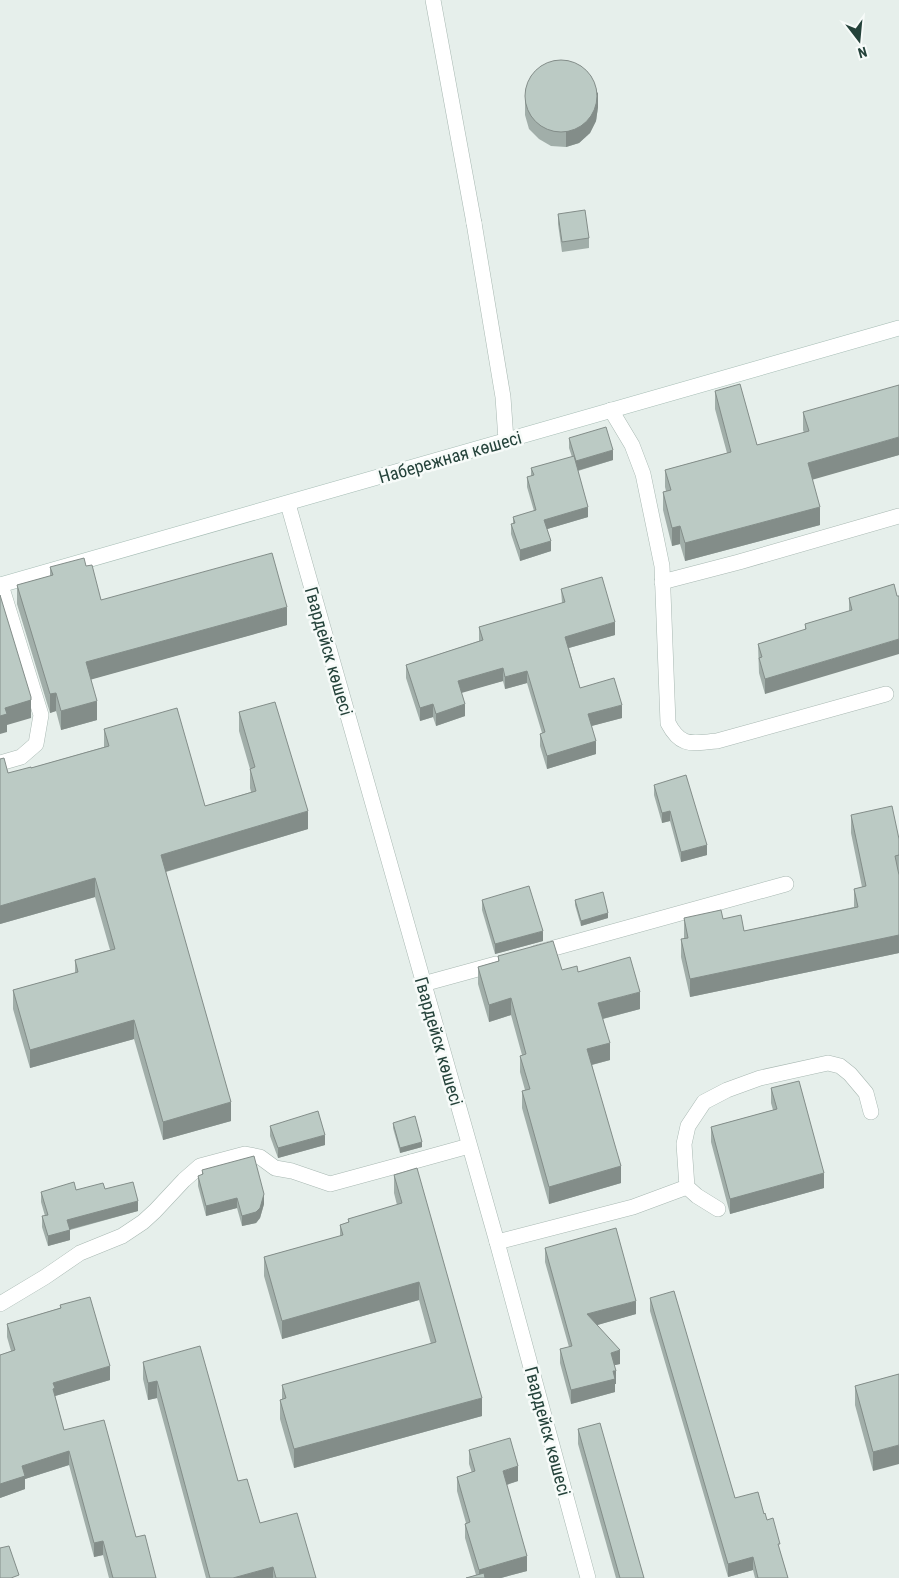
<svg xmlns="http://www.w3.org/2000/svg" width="899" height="1578" font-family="'Roboto Condensed',sans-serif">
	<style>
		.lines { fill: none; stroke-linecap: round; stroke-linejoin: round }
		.lane-casing { stroke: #a8b8b2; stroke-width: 16 }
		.street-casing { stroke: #a8b8b2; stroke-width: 16 }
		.secondary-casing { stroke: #a4bbb3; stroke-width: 16 }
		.lane { stroke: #fff; stroke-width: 15 }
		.street { stroke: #fff; stroke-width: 15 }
		.secondary { stroke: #fff; stroke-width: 15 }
		.wall { fill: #a1aea9 }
		.shaded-wall { fill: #838d89 }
		.building { fill: #bbcac4; stroke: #838d89 }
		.labels { text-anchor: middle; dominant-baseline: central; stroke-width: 5; stroke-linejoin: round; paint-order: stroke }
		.street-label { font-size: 18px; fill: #24423a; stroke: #f7fbf9 }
	</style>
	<rect width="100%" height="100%" fill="#e6efeb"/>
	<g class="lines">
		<defs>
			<g id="lane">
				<path d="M433 0 474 223"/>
				<path d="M611 410 632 445 643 474 662 566 668 723C681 748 692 743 717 741L886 694"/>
				<path d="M662 582 739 562 899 516"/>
				<path d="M0 763 21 757 36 744 41 715 1 585"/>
				<path d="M536 953 786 884"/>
				<path d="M423 984 496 964"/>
				<path d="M718 1209 697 1196 687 1187 684 1144 688 1126 704 1102 727 1090 760 1078 828 1063 840 1066 850 1074 866 1093 871 1112"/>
				<path d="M497 1242 633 1207 687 1187"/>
				<path d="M0 1304 45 1277 80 1253 122 1236 143 1222 155 1211 184 1180 200 1166 245 1154 260 1157 275 1168 292 1171 330 1184 411 1162"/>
			</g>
			<g id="street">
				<path d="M474 223 503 397 506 440"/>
				<path d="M288 504 497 1242 588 1578"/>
				<path d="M411 1162 469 1146"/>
			</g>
			<path id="secondary" d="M0 585 899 328"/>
		</defs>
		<use href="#lane" class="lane-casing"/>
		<use href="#street" class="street-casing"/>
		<use href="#secondary" class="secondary-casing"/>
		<use href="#lane" class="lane"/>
		<use href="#street" class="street"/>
		<use href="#secondary" class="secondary"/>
	</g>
	<g class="wall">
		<path d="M525 100 598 107 596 121 590 133 579 143 566 147 551 146 539 139 529 129 525 115Z"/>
		<path d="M558 214 589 238V248L562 252 558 224Z"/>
		<path d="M715 391 757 445 804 433 803 430V412L899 455 812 479 820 525 685 561 680 544 672 546 663 510V492L666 491 665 487V470L727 453 715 409Z"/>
		<path d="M569 438 613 460 578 471 588 517 547 529 551 551 520 561 511 534V524H513V517L534 511 527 487V477L531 476V468L572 457 569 448Z"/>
		<path d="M86 566 101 600 287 625 91 679 97 720 61 730 56 711 50 713 17 604V585L50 576V567Z"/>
		<path d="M894 584 765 694 759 673 758 644 805 630V624L849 611V598Z"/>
		<path d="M561 589 615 635 569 648 580 688 622 718 591 726 596 754 547 769 540 746V734L542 733 527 683 505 689 503 681 461 692 465 716 436 726 433 717 420 721 406 678V665L479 641V627L562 603Z"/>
		<path d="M239 712 308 829 166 872 231 1121 163 1140 134 1039 30 1068 13 1009V990L75 973V960L110 950 95 897 0 924V759L8 773 31 768 104 747V729L205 806 251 792 250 788V769L239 731Z"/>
		<path d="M654 785 707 855 681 862 670 821 662 823 654 795Z"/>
		<path d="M851 815 899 839V953L690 997 681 957V939H684V918L723 919 744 931 854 907V889L862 887 851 833Z"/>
		<path d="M482 900 543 941 495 954 482 910Z"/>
		<path d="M575 900 608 918 581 926 575 905Z"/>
		<path d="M498 956 562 970 578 972 640 1009 603 1019 610 1060 592 1065 621 1183 549 1204 522 1108V1091L525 1090 520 1072V1056L522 1055 511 1015 489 1022 478 984V967L498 961Z"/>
		<path d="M771 1088 824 1188 730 1214 711 1142V1127L773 1110 771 1103Z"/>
		<path d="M393 1123 422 1147 400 1153 393 1128Z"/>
		<path d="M270 1126 325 1145 278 1158 270 1136Z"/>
		<path d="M202 1170 264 1204 260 1218 256 1223 242 1226 237 1208 206 1216 198 1186V1176L202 1175Z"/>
		<path d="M394 1175 482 1416 294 1468 280 1419V1400L282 1399V1385L431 1344 419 1300 282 1339 264 1276V1257L340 1236V1225L348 1222V1219L397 1205 394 1193Z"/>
		<path d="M105 1189 138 1211 70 1230V1240L48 1246 42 1227V1216H45L41 1202V1192L76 1190Z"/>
		<path d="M545 1248 636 1314 597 1325 620 1364 614 1365 616 1384H615V1392L571 1404 560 1363V1349L569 1347 545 1262Z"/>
		<path d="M650 1298 735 1498 767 1520 780 1551 788 1578H755L753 1570 728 1577 650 1311Z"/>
		<path d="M60 1305 110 1380 55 1396 64 1430 136 1537 156 1578H109L103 1555 94 1557 69 1465 25 1479V1489L0 1498V1355L11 1351 7 1337V1324L60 1308Z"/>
		<path d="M143 1362 238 1481 260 1523 316 1578H206L157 1398 148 1400 143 1379Z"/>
		<path d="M899 1374 873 1471 855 1405V1386Z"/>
		<path d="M578 1429 644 1578H616L578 1444Z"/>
		<path d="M469 1450 518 1481 506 1485 527 1571 501 1578H466L476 1575 465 1538V1524L466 1523 457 1491V1477L472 1473 469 1464Z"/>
	</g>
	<g class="shaded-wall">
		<path d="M598 92V107L596 121 590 133 579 143 566 147V132Z"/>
		<path d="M899 437V455L808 481V463Z"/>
		<path d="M613 450V460L576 471V461Z"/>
		<path d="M588 507V517L544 530V520Z"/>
		<path d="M820 507V525L685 561V543Z"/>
		<path d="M680 526V544L672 546V528Z"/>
		<path d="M551 541V551L520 561V550Z"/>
		<path d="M287 607V625L86 681V662Z"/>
		<path d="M615 622V635L565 649V637Z"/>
		<path d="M899 639V654L765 694V679Z"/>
		<path d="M503 668V681L458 694V681Z"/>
		<path d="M527 671V683L505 689V677Z"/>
		<path d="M56 693V711L50 713V694Z"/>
		<path d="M31 697V718L7 725V732L0 734V716L5 708Z"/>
		<path d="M97 701V720L61 730V711Z"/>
		<path d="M433 704V717L420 721V708Z"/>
		<path d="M465 704V716L436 726V714Z"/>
		<path d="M622 705V718L588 727V714Z"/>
		<path d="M596 741V754L547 769V756Z"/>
		<path d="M308 811V829L161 873V855Z"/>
		<path d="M670 811V821L662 823V813Z"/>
		<path d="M707 845V855L681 862V852Z"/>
		<path d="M95 878V897L0 924V906Z"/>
		<path d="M608 913V918L581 926V921Z"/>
		<path d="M543 931V941L495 954V944Z"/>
		<path d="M899 935V953L690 997V979Z"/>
		<path d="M640 992V1009L598 1020V1003Z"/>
		<path d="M511 998V1015L489 1022V1005Z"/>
		<path d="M134 1020V1039L30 1068V1050Z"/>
		<path d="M610 1043V1060L587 1066V1049Z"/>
		<path d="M231 1102V1121L163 1140V1122Z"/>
		<path d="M325 1135V1145L278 1158V1148Z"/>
		<path d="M422 1142V1147L400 1153V1148Z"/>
		<path d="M621 1166V1183L549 1204V1187Z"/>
		<path d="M824 1173V1188L730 1214V1199Z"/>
		<path d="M264 1194V1204L260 1218 256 1223 242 1226V1216Z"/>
		<path d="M237 1198V1208L206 1216V1206Z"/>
		<path d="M138 1201V1211L67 1230V1220Z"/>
		<path d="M70 1230V1240L48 1246V1236Z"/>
		<path d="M419 1282V1300L282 1339V1321Z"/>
		<path d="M636 1301V1314L587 1328V1314Z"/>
		<path d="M620 1350V1364L611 1366V1353Z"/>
		<path d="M110 1366V1380L55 1396V1402L53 1389V1383Z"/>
		<path d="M613 1371H616V1384H615V1392L571 1404V1390Z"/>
		<path d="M157 1381V1398L148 1400V1383Z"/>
		<path d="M482 1398V1416L294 1468V1449Z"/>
		<path d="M899 1445V1464L873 1471V1452Z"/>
		<path d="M69 1451V1465L25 1479V1489L0 1498V1484L22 1466Z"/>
		<path d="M518 1466V1481L503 1486V1471Z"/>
		<path d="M103 1541V1555L94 1557V1543Z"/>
		<path d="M527 1556V1571L501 1578H479V1570Z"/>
		<path d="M753 1557V1570L728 1577V1564Z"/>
		<path d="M273 1567V1578H233Z"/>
	</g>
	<g class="building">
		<circle cx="561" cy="96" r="36"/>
		<path d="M585 210 589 238 562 242 558 214Z"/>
		<path d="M740 384 757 445 809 431 803 412 899 385V437L808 463 820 507 685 543 680 526 672 528 663 492 671 490 665 470 731 452 715 391Z"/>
		<path d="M606 427 613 450 576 461 569 438Z"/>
		<path d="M574 456 588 507 544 520 551 541 520 550 511 524 515 523 513 517 536 510 527 477 534 475 531 468Z"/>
		<path d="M272 553 287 607 86 662 97 701 61 711 56 693 50 694 17 585 53 575 50 567 84 558 86 566 92 565 101 600Z"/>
		<path d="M602 577 615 622 565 637 580 688 614 678 622 705 588 714 596 741 547 756 540 734 545 732 527 671 505 677 503 668 458 681 465 704 436 714 433 704 420 708 406 665 483 640 479 627 565 602 561 589Z"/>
		<path d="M894 584 897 596H899V639L765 679 759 658 762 657 758 644 806 629 805 624 852 610 849 598Z"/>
		<path d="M0 595 31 697V700L5 708 7 714 0 716Z"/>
		<path d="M275 702 308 811 161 855 231 1102 163 1122 134 1020 30 1050 13 990 78 972 75 960 115 949 95 878 0 906V759L4 758 8 773 31 767V768L109 746 104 729 177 708 205 806 256 791 250 769 255 767 239 712Z"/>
		<path d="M686 775 707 845 681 852 670 811 662 813 654 785Z"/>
		<path d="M892 806 899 839V855L895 856 899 875V935L690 979 681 939 688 938 684 918 721 910 723 919 741 915 744 931 858 907 854 889 866 886 851 815Z"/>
		<path d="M529 886 543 931 495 944 482 900Z"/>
		<path d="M603 892 608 913 581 921 575 900Z"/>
		<path d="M553 941 562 970 577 966 578 972 630 957 640 992 598 1003 610 1043 587 1049 621 1166 549 1187 522 1091 530 1089 520 1056 526 1054 511 998 489 1005 478 967 499 961 498 956Z"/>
		<path d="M799 1081 824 1173 730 1199 711 1127 777 1109 771 1088Z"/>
		<path d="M318 1111 325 1135 278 1148 270 1126Z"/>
		<path d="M415 1116 422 1142 400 1148 393 1123Z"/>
		<path d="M254 1156 264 1194 260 1208 256 1212 242 1216 237 1198 206 1206 198 1176 203 1174 202 1170Z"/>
		<path d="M417 1168 482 1398 294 1449 280 1400 286 1398 282 1385 436 1342 419 1282 282 1321 264 1257 343 1235 340 1225 349 1222 348 1219 402 1203 394 1175Z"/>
		<path d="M74 1182 76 1190 103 1183 105 1189 133 1182 138 1201 67 1220 70 1230 48 1236 42 1216 48 1215 41 1192Z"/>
		<path d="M616 1228 636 1301 587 1314 620 1350 611 1353 616 1371H613L615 1379 571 1390 560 1349 572 1346 545 1248Z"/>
		<path d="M674 1291 735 1498 758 1492 764 1514 765 1513 767 1520 773 1518 780 1544H778L788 1578H758L753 1557 728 1564 650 1298Z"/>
		<path d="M90 1297 110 1366 53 1383 55 1388 53 1389 64 1430 104 1420 136 1537 145 1535 156 1578H113L103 1541 94 1543 69 1451 22 1466 25 1476 0 1484V1355L15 1350 7 1324 61 1308 60 1305Z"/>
		<path d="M200 1346 238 1481 247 1479 260 1523 297 1513 316 1578H276L273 1567 233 1578H210L157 1381 148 1383 143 1362Z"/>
		<path d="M899 1374V1445L873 1452 855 1386Z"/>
		<path d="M600 1423 644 1578H620L578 1429Z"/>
		<path d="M510 1438 518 1466 503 1471 527 1556 479 1570 465 1524 470 1522 457 1477 475 1471 469 1450Z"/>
		<path d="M9 1546 19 1575 11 1578H0V1548Z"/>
		<path d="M484 1573 485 1578H466Z"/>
	</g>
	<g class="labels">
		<g class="street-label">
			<text transform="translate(450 457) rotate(-16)">Набережная көшесі</text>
			<text transform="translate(329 651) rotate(74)">Гвардейск көшесі</text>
			<text transform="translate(439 1041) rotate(74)">Гвардейск көшесі</text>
			<text transform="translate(548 1431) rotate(75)">Гвардейск көшесі</text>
		</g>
	</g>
	<g transform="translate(859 40) rotate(164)" stroke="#f7fbf9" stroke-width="4" paint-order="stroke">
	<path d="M0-4L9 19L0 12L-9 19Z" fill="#24423a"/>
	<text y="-8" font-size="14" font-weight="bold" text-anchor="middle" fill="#24423a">N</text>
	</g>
</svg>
